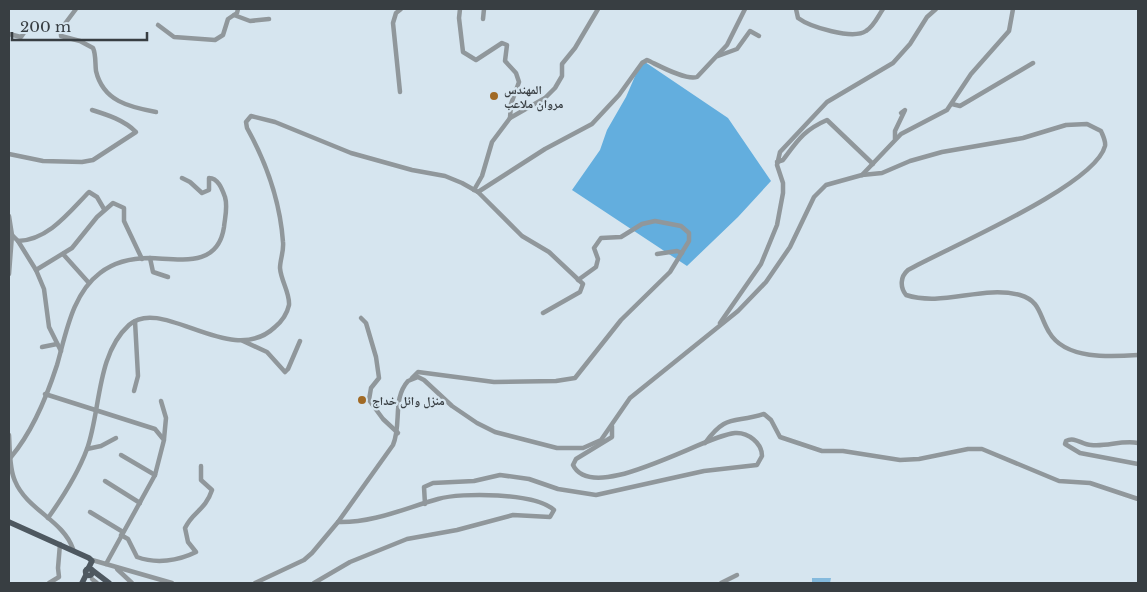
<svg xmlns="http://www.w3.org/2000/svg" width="1147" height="592" font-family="'Libre Baskerville','Noto Naskh Arabic',serif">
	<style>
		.green { fill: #85badd }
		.forest { fill: #63aede }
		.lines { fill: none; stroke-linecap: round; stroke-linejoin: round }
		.minor { stroke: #90979b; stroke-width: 4.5 }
		.major { stroke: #4e5860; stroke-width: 5.5 }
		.poi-dot { fill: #a16a25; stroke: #d6e5ef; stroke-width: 2 }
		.labels { text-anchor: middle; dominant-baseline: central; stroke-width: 4.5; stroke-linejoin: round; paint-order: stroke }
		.poi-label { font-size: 12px; font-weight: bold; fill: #383e42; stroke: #d6e5ef; text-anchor: start }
	</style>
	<rect width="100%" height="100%" fill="#d6e5ef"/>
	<path class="green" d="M812 578H831L830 583H812Z"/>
	<path class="forest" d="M642 60 728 118 771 181 738 217 687 266 572 190 600 150 607 130 626 97Z"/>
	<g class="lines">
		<g class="minor">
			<path d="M76 9 61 29V36L80 41 93 48C96 54 95 63 96 71 103 101 129 107 156 112"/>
			<path d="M460 9 459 18 463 52 476 60 502 43 507 45 505 61 516 73 519 82 511 104 510 118 492 142 482 176 474 190"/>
			<path d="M796 9 798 18C810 27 853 40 866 31 874 26 878 16 883 9"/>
			<path d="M234 15 250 21 269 19"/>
			<path d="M483 19 484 9"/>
			<path d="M158 25 174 37 215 40 223 35 228 19 237 13 238 9"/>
			<path d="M9 34 21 37 26 30"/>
			<path d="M718 56 737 49 750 31 759 36"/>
			<path d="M400 92 393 23 396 13 401 9"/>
			<path d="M952 104 960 106 1033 63"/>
			<path d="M510 118 545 98 555 88 562 76V64L575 48 598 9"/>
			<path d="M895 139V131L905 110 901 113"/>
			<path d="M9 154 43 161 82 162 93 160 136 132C124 120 108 115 92 110"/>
			<path d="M777 162 783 160C798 140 804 130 827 120L873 164"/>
			<path d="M862 175 901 134 947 110 971 74 1009 31 1013 9"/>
			<path d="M478 192 545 149 592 124 619 95 642 63 647 60C658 65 686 81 697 77L727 45 745 9"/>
			<path d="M9 216 12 235 9 274"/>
			<path d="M12 235 18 241 36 270 44 289 49 327 61 351"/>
			<path d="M18 241C49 240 70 211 89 192L97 197 104 209"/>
			<path d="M63 254 89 283"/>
			<path d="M657 254 677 251 682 253"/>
			<path d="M150 258 153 272 168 277"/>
			<path d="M36 270 72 248 97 217 113 203 124 208V221L142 259"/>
			<path d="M361 318 366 323 376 357 379 378 371 388 369 400 383 419 398 433"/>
			<path d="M720 323 761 264 777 225 783 193V183L777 165 780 152 827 102 893 63 910 44 927 17 936 9"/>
			<path d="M243 341 267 352 285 372 288 369 300 341"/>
			<path d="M42 347 57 344"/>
			<path d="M412 378 418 372 494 382 556 381 575 378 621 320 670 272 689 241V233L681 226 655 221 642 224 621 237 601 238 594 248 598 259 596 267 578 280"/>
			<path d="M134 391 138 376 135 321"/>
			<path d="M45 394 155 429 164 440 155 475 106 564"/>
			<path d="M161 401 166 418 164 439"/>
			<path d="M9 435C10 449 9 468 15 481 27 510 63 520 73 549"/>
			<path d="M705 443C727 413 733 424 764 414L771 420 780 437 822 451H843L900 460 919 459 968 449H982L1059 481 1090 483 1138 499"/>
			<path d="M1138 443C1121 440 1107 447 1091 445 1082 445 1075 436 1066 441L1065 444 1080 453 1138 464"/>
			<path d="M87 449 101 446 116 438"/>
			<path d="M121 455 155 475"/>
			<path d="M11 457C33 431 47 396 57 365 66 334 72 294 100 273 114 262 133 258 150 258 180 259 218 268 224 227 225 217 228 207 225 197 222 189 218 178 209 178V190L202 193 190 182 182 178"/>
			<path d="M105 481 140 503"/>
			<path d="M425 504 424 487 433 483 474 481 500 475 529 479 558 489 596 495 704 471 757 465 762 456C762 443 748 432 735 433 705 435 593 506 573 465L576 459 612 437V426"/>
			<path d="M90 512 123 532"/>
			<path d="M48 518C63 497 78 473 87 449 101 410 96 355 129 325 162 295 231 369 275 327 281 322 287 314 289 305 290 293 281 281 280 268 280 260 284 251 283 242 280 201 267 164 247 128L246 122 251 116 275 122 351 153 412 170 445 176 462 183 478 192 522 236 549 252 583 284 580 292 543 313"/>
			<path d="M121 535 128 539 137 557C156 564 178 561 196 552L188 542 185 528C193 511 205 511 212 490L201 480V466"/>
			<path d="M92 560 172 583"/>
			<path d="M117 569 132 583"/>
			<path d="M92 579 97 583"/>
			<path d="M49 583 59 577 58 568 60 544"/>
			<path d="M255 583 304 560 312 553 338 522 393 445C402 424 392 399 408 381L418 377 424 380 452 406 477 423 495 432 557 448H583L601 440 630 398 738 311 766 282 790 247 814 197 826 185 862 175 882 173 910 161 942 152 1023 138 1066 125 1087 124 1101 131C1103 136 1106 141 1105 146 1095 186 947 248 908 270 900 277 900 287 906 295 943 307 982 285 1020 295 1041 301 1039 316 1049 332 1065 360 1111 357 1138 355"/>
			<path d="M314 583 350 562 407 539 457 530 513 515 550 517 554 510C535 493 462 492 438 499 405 508 374 523 338 522"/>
			<path d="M721 583 737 575"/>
		</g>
		<g class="major">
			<path d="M9 522 89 558 92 561 88 569"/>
			<circle cx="89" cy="572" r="3.5"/>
			<path d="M92 570 109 583"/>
			<path d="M82 583 86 575"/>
		</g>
	</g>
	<g class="poi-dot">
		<circle cx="494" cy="96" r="5"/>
		<circle cx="362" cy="400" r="5"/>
	</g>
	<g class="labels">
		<g class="poi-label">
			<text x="504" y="89">المهندس<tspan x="504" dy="14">مروان ملاعب</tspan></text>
			<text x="372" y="400">منزل وائل خداج</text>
		</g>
	</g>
	<rect width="1147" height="592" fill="none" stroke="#383e42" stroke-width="20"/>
	<path d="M12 32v8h135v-8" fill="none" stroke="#383e42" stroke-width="2.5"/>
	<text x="20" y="32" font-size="15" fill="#383e42" stroke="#d6e5ef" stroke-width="4" paint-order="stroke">200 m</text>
</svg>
